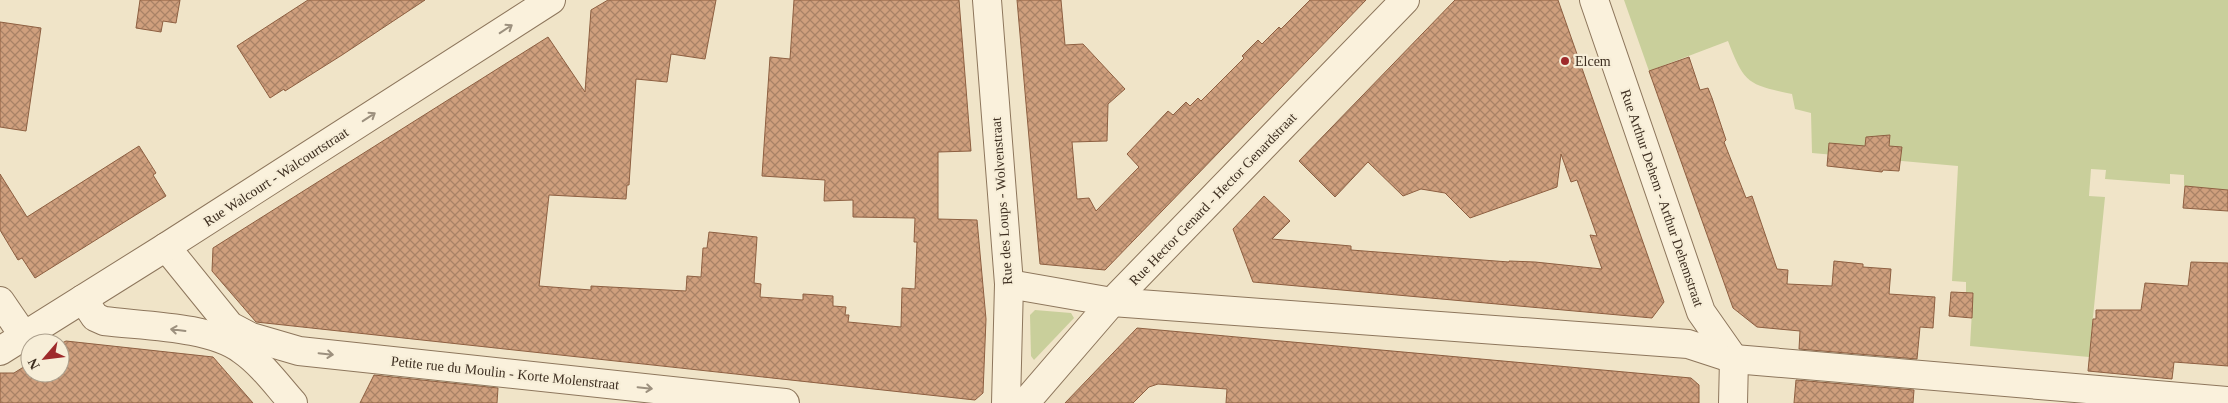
<svg xmlns="http://www.w3.org/2000/svg" width="2228" height="403" font-family="'Times New Roman',serif">
	<style>
		.green { fill: #c9cf9b }
		.building { fill: url(#building-cross-hatch); stroke: #8d5f41 }
		.lines { fill: none; stroke-linecap: round; stroke-linejoin: round }
		.minor-casing { stroke: #8d765c; stroke-width: 30 }
		.minor { stroke: #faf1dc; stroke-width: 28 }
		.oneway { stroke: #9c907e }
		.poi-dot { fill: #9e2a2b; stroke: #f7eed8; stroke-width: 2 }
		.labels { text-anchor: middle; dominant-baseline: central; stroke-width: 4.5; stroke-linejoin: round; paint-order: stroke }
		.poi-label { font-size: 14px; fill: #3d2e20; stroke: #f7eed8; text-anchor: start }
		.street-label { font-size: 14px; fill: #3d2e20; stroke: #f7eed8 }
	</style>
	<defs>
		<pattern id="building-cross-hatch" width="8" height="8" patternUnits="userSpaceOnUse" patternTransform="scale(1.25)"><rect width="8" height="8" fill="#cf9f7d"/><path d="M0 0l8 8M0 8l8-8" fill="none" stroke="#a98266"/></pattern>
	</defs>
	<rect width="100%" height="100%" fill="#f0e4c8"/>
	<g class="green">
		<path d="M1624 0H2228V190L2184 186V175L2170 174V184L2105 179 2106 170 2091 169 2089 196 2105 197 2089 357 1970 346 1973 293H1966V282L1952 281 1958 166 1812 153 1811 113 1795 109 1792 94C1748 85 1744 83 1728 41L1649 71Z"/>
		<path d="M1035 310 1071 313 1074 318 1034 360 1031 356 1030 315Z"/>
	</g>
	<g class="building">
		<path d="M140 0H180L176 23 163 21 161 32 136 28Z"/>
		<path d="M308 0H425L342 55 285 91 284 89 270 98 237 46Z"/>
		<path d="M608 0H716L705 59 671 54 667 82 636 79 629 185H627L626 199 549 195 539 286 591 290V286L686 291 687 276 701 277 703 248H707L709 232 757 237 754 283 761 284 760 297 803 300V294L833 296V306L846 307 845 315H849L848 322 901 327 902 288 915 289 917 242H914L915 218 853 217V200L824 201 825 180 762 176 770 57 790 59 794 0H959L971 151 938 152V219L977 220 986 319 983 393 975 400 256 322 212 271 213 248 548 37 585 92 591 10Z"/>
		<path d="M1017 0H1061L1065 45 1083 44 1125 89 1108 104 1107 141 1072 142 1077 199 1089 198 1096 211 1139 167 1127 154 1168 111 1173 115 1186 102 1190 106 1198 98 1201 101 1244 58 1242 56 1258 40 1262 44 1279 27 1281 29 1310 0H1366L1105 270 1040 264Z"/>
		<path d="M1455 0H1558L1664 302 1652 318 1253 282 1233 229 1264 196 1290 221 1272 239 1351 246V250L1509 262V261L1535 262 1602 269 1590 235 1597 236 1577 180 1571 182 1561 154 1557 187 1470 218 1445 193 1421 189 1403 196 1368 162 1335 197 1299 161Z"/>
		<path d="M0 22 41 28 26 131 0 127Z"/>
		<path d="M1689 57 1700 90 1708 88 1712 98 1726 140 1724 142 1746 198 1752 196 1777 269 1788 270 1787 284 1832 286 1834 261 1863 264V267L1891 269 1889 294 1935 297 1933 328 1920 327 1917 359 1799 349 1800 331 1757 327 1733 308 1649 71Z"/>
		<path d="M1890 135 1889 146 1902 147 1899 171 1883 170 1882 172 1827 166 1829 143 1865 146 1866 137Z"/>
		<path d="M139 146 156 173 153 175 166 196 35 278 22 258 18 260 0 230V174L27 217Z"/>
		<path d="M2185 186 2228 190V211L2183 208Z"/>
		<path d="M2191 262 2228 263V366L2174 362 2172 379 2088 371 2093 319H2096V310H2141L2145 283 2188 286Z"/>
		<path d="M1951 292 1973 293 1972 318 1949 316Z"/>
		<path d="M1137 328 1691 378 1699 385V403H1226L1227 389 1158 384 1149 387 1133 403H1065Z"/>
		<path d="M66 341 213 357 253 403H0V373H14L30 363V373H60V344Z"/>
		<path d="M374 375 498 388 497 403H360Z"/>
		<path d="M1796 380 1914 390 1913 403H1794Z"/>
	</g>
	<g class="lines">
		<defs>
			<g id="minor">
				<path d="M987 0 1009 284 1006 403"/>
				<path d="M1594 0 1701 312 1734 359"/>
				<path d="M166 247 230 326 251 337 299 351 785 403"/>
				<path d="M1009 284 1112 302 1688 344 1734 359 2228 401"/>
				<path d="M83 299 95 317 104 321C143 326 210 326 242 350 262 364 277 385 293 403"/>
				<path d="M0 301 24 336"/>
				<path d="M0 351 166 247 551 0"/>
				<path d="M1025 403 1112 302 1405 0"/>
				<path d="M1733 403 1734 359"/>
			</g>
		</defs>
		<use href="#minor" class="minor-casing"/>
		<use href="#minor" class="minor"/>
	</g>
	<defs><path id="oneway-shaft" d="M-6 0H5M1.5-3L5.5 0L1.5 3" fill="none" stroke-width="1.6" stroke-linecap="round" stroke-linejoin="round" transform="scale(1.25)"/></defs>
	<g class="oneway">
		<use href="#oneway-shaft" transform="translate(506 29) rotate(-33)"/>
		<use href="#oneway-shaft" transform="translate(369 117) rotate(-33)"/>
		<use href="#oneway-shaft" transform="translate(178 330) rotate(-173)"/>
		<use href="#oneway-shaft" transform="translate(326 354) rotate(6)"/>
		<use href="#oneway-shaft" transform="translate(645 388) rotate(6)"/>
	</g>
	<circle class="poi-dot" cx="1565" cy="61" r="5"/>
	<g class="labels">
		<g class="poi-label">
			<text x="1575" y="61">Elcem</text>
		</g>
		<g class="street-label">
			<text transform="translate(276 177) rotate(-33)">Rue Walcourt - Walcourtstraat</text>
			<text transform="translate(1662 198) rotate(71)">Rue Arthur Dehem - Arthur Dehemstraat</text>
			<text transform="translate(1213 199) rotate(-46)">Rue Hector Genard - Hector Genardstraat</text>
			<text transform="translate(1002 201) rotate(-94)">Rue des Loups - Wolvenstraat</text>
			<text transform="translate(505 373) rotate(6)">Petite rue du Moulin - Korte Molenstraat</text>
		</g>
	</g>
	<g transform="translate(45 358) rotate(242)"><circle r="24" fill="#f7eed8" stroke="#ada18e"/>
	<path d="M0-4L9 19L0 12L-9 19Z" fill="#9e2a2b"/>
	<text y="-8" font-size="14" font-weight="bold" text-anchor="middle" fill="#3d2e20">N</text>
	</g>
</svg>
